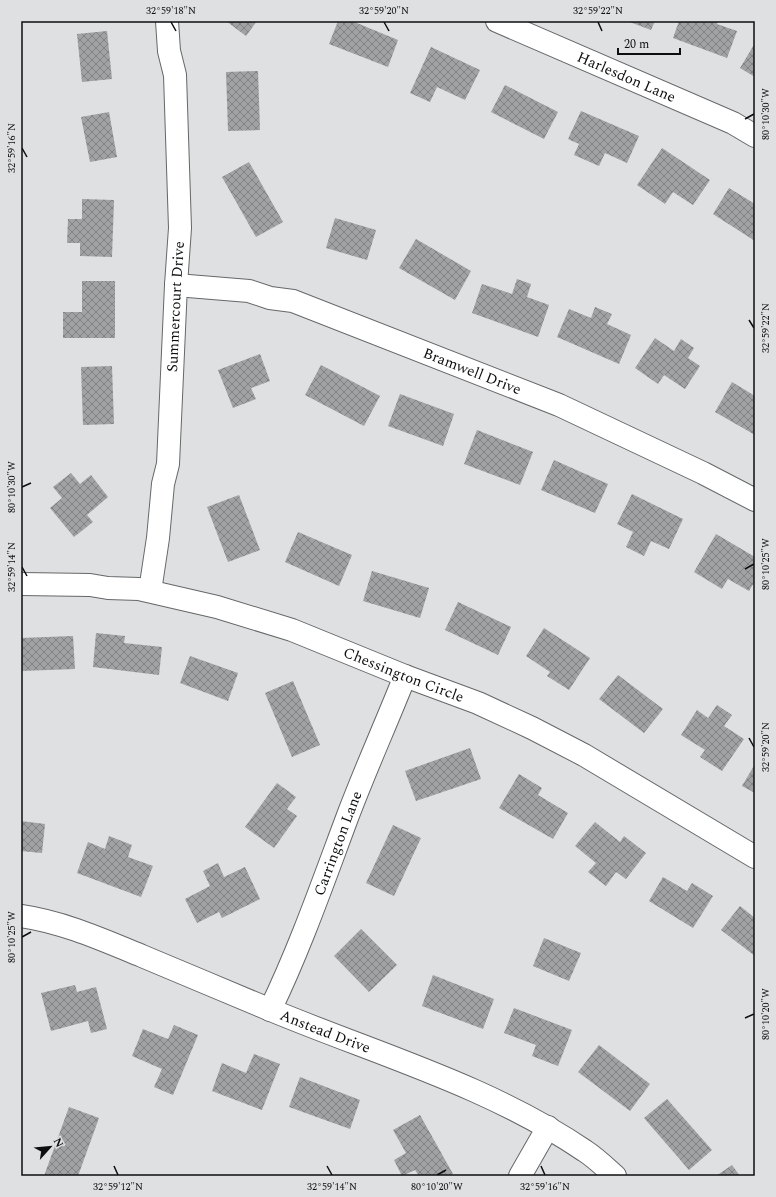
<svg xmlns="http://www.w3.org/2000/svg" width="776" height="1197" font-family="Spectral,serif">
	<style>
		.building { fill: url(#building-cross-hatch) }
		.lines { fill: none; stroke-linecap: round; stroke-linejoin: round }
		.minor-casing { stroke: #656769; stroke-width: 24 }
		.minor { stroke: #fff; stroke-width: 22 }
		.ticks { fill: none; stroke: #0d0e0f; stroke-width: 1.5 }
		.labels { text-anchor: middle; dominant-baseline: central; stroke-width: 3; stroke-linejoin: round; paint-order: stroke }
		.street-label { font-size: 15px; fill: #0d0e0f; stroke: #dee0e2 }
		.neatline { fill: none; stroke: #0d0e0f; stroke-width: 1.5 }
		.ticks-label { font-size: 10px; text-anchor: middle; fill: #0d0e0f }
	</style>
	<defs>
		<pattern id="building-cross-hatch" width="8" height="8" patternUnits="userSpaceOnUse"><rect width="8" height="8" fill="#a0a2a4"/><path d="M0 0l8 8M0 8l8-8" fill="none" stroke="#818284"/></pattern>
	</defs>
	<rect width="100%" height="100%" fill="#dee0e2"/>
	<g class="building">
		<path d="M226 21H257L246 36Z"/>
		<path d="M338 21H352L398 40 388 67 329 44Z"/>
		<path d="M627 21H655L651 30Z"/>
		<path d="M679 21H718L717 24 737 31 727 58 673 38Z"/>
		<path d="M107 31 112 79 82 82 77 34Z"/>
		<path d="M755 43V77L740 68Z"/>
		<path d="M431 47 480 70 465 100 437 87 430 102 410 93Z"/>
		<path d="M258 71 260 130 228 131 226 72Z"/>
		<path d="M505 85 558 112 544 139 491 112Z"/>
		<path d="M581 111 639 136 627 163 605 153 599 166 574 155 579 144 568 139Z"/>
		<path d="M109 112 117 157 90 162 81 117Z"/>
		<path d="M662 148 710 180 693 205 673 192 665 204 637 185Z"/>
		<path d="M249 162 283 222 256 237 222 177Z"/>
		<path d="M729 188 755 204V241L713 214Z"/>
		<path d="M82 199 114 200 112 257 80 256V243H67L68 219H82Z"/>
		<path d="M335 218 376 230 367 260 326 248Z"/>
		<path d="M416 239 471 271 455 300 399 268Z"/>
		<path d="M517 279 531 284 527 297 549 305 538 337 472 313 482 284 512 294Z"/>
		<path d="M82 281H115V338H63V312H82Z"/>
		<path d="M595 307 612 314 607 324 631 335 619 364 557 337 569 309 591 318Z"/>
		<path d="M655 338 674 351 681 339 694 348 688 358 700 366 685 389 664 375 658 384 635 368Z"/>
		<path d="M260 354 270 381 251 388 256 399 233 408 218 370Z"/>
		<path d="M321 365 380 396 364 426 305 395Z"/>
		<path d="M112 366 114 424 83 425 81 367Z"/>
		<path d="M732 382 755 396V435L715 412Z"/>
		<path d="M400 394 454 414 443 446 388 426Z"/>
		<path d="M477 430 533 452 520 485 464 464Z"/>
		<path d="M554 460 608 484 595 513 541 490Z"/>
		<path d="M71 473 80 484 91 475 108 497 87 515 93 522 74 537 50 508 62 498 53 487Z"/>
		<path d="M632 494 683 519 669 549 651 541 644 556 626 547 633 532 617 524Z"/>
		<path d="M239 495 260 550 228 562 207 507Z"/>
		<path d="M298 532 352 555 339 586 285 562Z"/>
		<path d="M716 534 755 557V581L749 591 728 579 722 589 694 572Z"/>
		<path d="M372 571 429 588 420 618 363 601Z"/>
		<path d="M458 602 511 627 498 655 445 630Z"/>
		<path d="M544 628 590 658 569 690 547 676 550 672 526 656Z"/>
		<path d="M96 633 125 636 124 643 162 647 159 675 93 667Z"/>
		<path d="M73 636 75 669 21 671V638Z"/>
		<path d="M190 656 238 673 228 701 180 683Z"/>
		<path d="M618 675 663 709 644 733 599 699Z"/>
		<path d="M293 681 320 745 292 757 265 693Z"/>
		<path d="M717 705 732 715 724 726 744 739 722 771 700 757 705 750 681 735 697 710 708 718Z"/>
		<path d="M470 748 481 779 416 801 405 771Z"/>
		<path d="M755 764V793L742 786Z"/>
		<path d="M519 774 542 788 538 795 568 813 553 839 499 808Z"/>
		<path d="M277 783 296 797 287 809 297 816 274 848 245 827Z"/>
		<path d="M21 821 45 824 42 853 21 851Z"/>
		<path d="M595 822 620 842 624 836 646 853 626 879 616 872 606 886 588 872 596 863 575 846Z"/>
		<path d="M393 825 421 838 394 896 366 883Z"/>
		<path d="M109 836 132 845 128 857 153 866 141 897 77 873 88 842 105 849Z"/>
		<path d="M218 863 224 877 245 867 260 899 222 918 219 912 197 923 185 899 210 886 203 871Z"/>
		<path d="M663 877 687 891 692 883 713 896 693 928 649 901Z"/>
		<path d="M740 906 755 918V956L721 930Z"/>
		<path d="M361 929 397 965 369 992 334 956Z"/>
		<path d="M544 938 581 953 569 981 533 966Z"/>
		<path d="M433 975 494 999 483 1029 422 1006Z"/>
		<path d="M75 985 77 992 96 987 107 1029 91 1033 88 1021 51 1031 41 993Z"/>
		<path d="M514 1008 572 1030 558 1066 532 1056 536 1045 504 1033Z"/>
		<path d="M174 1025 198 1035 173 1095 154 1087 162 1069 132 1056 143 1029 168 1039Z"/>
		<path d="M599 1045 650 1084 630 1111 578 1072Z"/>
		<path d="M254 1054 280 1064 262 1110 212 1091 222 1063 246 1073Z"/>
		<path d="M300 1077 360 1100 350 1129 289 1107Z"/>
		<path d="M667 1099 712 1150 689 1170 644 1118Z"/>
		<path d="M69 1107 99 1118 78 1176H44Z"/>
		<path d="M420 1115 453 1174 449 1176H419L415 1170 402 1176 394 1160 406 1153 393 1130Z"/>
		<path d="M732 1165 740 1176H716Z"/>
	</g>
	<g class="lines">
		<defs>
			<g id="minor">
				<path id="s1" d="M497 21 733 123 755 136"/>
				<path id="s2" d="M176 285 249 291 270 298 293 301 559 405 703 473 755 500"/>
				<path id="s3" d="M21 584 90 585 108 588 139 589 217 607 292 630 405 676 478 703 532 728 584 755 755 857"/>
				<path id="s4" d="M150 591 158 538 163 484 168 464 176 285 180 228 175 75 169 51 167 21"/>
				<path id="s5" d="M21 916C63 922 103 940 142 956 183 973 225 991 266 1008 373 1053 488 1085 585 1151 596 1158 606 1168 615 1176"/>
				<path id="s6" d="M270 1010C300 948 323 882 347 818 365 770 386 724 405 676"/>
				<path d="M520 1176 548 1127"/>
			</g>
		</defs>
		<use href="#minor" class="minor-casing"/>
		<use href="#minor" class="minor"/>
	</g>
	<path class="ticks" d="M171 22 176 31M384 22 389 31M598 22 602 31M745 119 754 114M22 148 27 157M749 320 754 328M22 487 31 483M22 567 27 576M745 569 754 564M749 738 754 747M22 937 31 932M745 1018 754 1014M114 1166 118 1175M327 1166 332 1175M541 1166 545 1175M437 1175 446 1170"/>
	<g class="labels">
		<g class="street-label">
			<text stroke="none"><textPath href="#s1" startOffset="141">Harlesdon Lane</textPath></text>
			<text stroke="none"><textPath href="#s4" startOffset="286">Summercourt Drive</textPath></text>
			<text stroke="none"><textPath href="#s2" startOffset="311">Bramwell Drive</textPath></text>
			<text stroke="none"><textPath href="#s3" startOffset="397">Chessington Circle</textPath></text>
			<text stroke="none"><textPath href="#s6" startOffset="180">Carrington Lane</textPath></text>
			<text stroke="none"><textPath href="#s5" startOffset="326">Anstead Drive</textPath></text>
		</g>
	</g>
	<rect width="776" height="1197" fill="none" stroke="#dee0e2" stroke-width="44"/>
	<g transform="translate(50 1147) rotate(63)" stroke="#dee0e2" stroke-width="3" paint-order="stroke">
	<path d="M0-3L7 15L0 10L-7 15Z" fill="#0d0e0f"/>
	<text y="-6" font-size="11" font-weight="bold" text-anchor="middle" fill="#0d0e0f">N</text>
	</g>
	<path d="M618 48v6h62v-6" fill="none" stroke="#0d0e0f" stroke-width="2"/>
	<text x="624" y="48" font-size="12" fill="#0d0e0f" stroke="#dee0e2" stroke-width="3" paint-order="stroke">20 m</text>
	<rect x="22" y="22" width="732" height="1153" class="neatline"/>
	<g class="ticks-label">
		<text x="171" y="14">32°59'18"N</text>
		<text x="384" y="14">32°59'20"N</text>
		<text x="598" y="14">32°59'22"N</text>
		<text transform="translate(765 114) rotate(-90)" y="4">80°10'30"W</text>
		<text transform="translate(11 148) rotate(-90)" y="4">32°59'16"N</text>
		<text transform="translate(765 328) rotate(-90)" y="4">32°59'22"N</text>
		<text transform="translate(11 487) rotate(-90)" y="4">80°10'30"W</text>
		<text transform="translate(765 564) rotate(-90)" y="4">80°10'25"W</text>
		<text transform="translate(11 567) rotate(-90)" y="4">32°59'14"N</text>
		<text transform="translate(765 747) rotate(-90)" y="4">32°59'20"N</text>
		<text transform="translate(11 937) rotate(-90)" y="4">80°10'25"W</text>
		<text transform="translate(765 1014) rotate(-90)" y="4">80°10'20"W</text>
		<text x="118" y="1190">32°59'12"N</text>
		<text x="332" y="1190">32°59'14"N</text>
		<text x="437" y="1190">80°10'20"W</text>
		<text x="545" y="1190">32°59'16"N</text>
	</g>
</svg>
